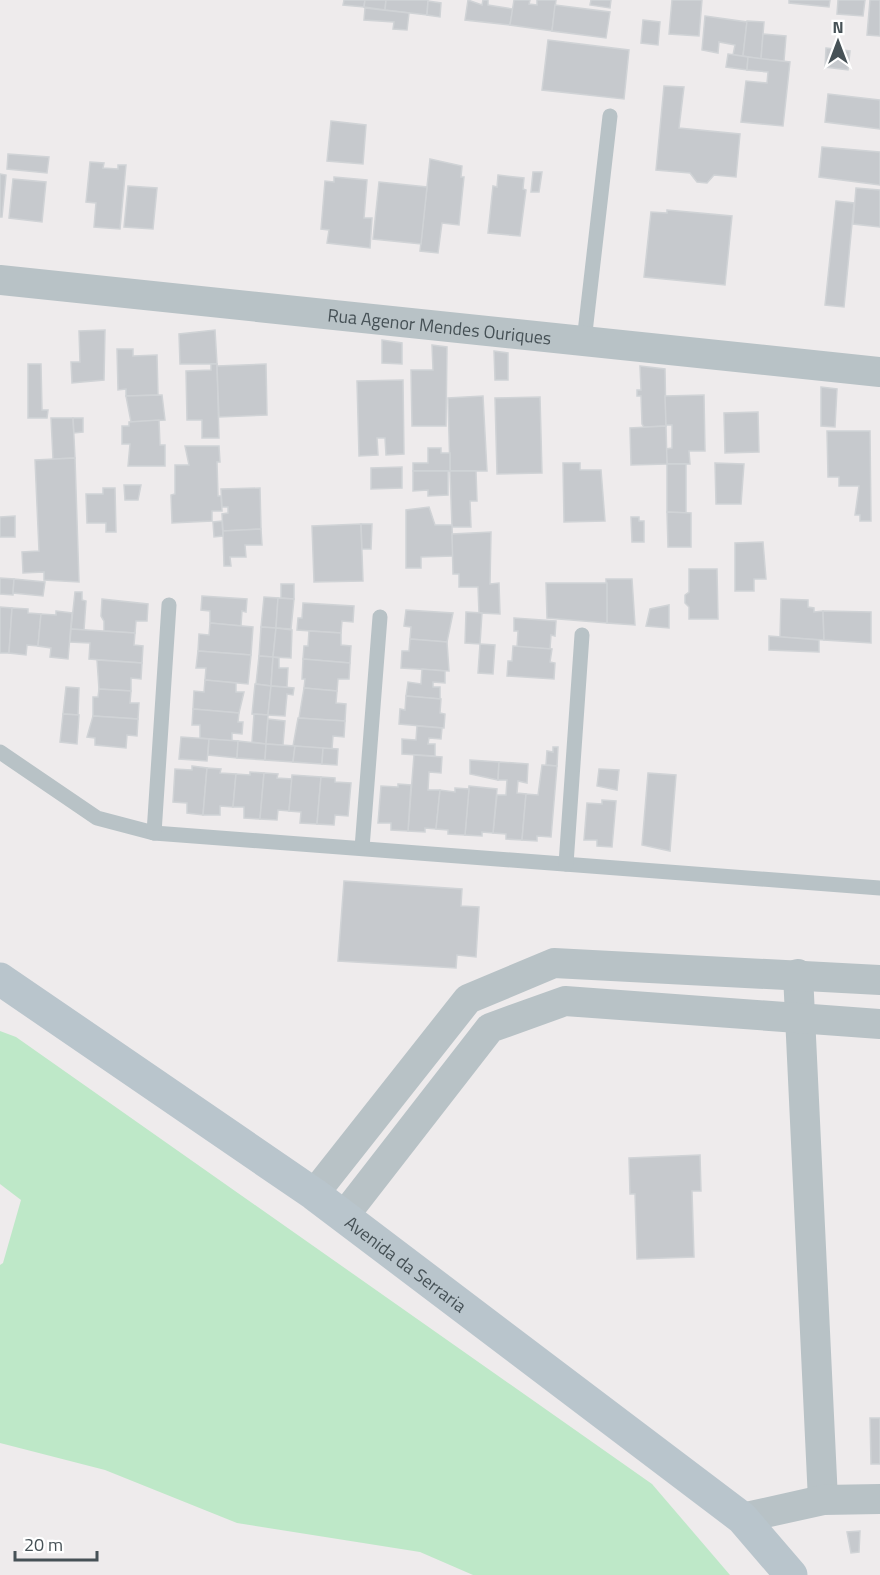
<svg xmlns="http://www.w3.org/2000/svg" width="880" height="1575" font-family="'Titillium Web',sans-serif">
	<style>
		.green { fill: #bee8c8 }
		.building { fill: #c6c9cd; stroke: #d0d3d6; stroke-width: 1.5 }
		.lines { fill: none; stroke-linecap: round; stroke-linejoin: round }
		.service { stroke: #b8c2c6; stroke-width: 15 }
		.minor { stroke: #b8c2c6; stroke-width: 30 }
		.secondary { stroke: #b9c5cc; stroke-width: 33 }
		.labels { text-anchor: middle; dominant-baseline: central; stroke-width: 4.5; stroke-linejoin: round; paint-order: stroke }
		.street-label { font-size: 18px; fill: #465156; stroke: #fff }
	</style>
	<rect width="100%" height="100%" fill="#eeebec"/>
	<path class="green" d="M0 1031 16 1037 652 1484 730 1575H473L420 1552 237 1523 105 1470 0 1443V1265L3 1263 21 1200 0 1184Z"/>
	<g class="building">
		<path d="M344 0H365L364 7 343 5Z"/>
		<path d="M365 0H386L385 10 364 7Z"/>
		<path d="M386 0H428L427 15 385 10Z"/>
		<path d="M468 0 482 5 483 0H488V5L513 9 510 25 465 20Z"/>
		<path d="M514 0H530L529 4 537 5V0H556L552 31 510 25Z"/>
		<path d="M591 0H611L610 8 590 5Z"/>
		<path d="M672 0H702L699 36 669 34Z"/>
		<path d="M789 0H830L829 7 789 3Z"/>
		<path d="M838 0H865L863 16 837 14Z"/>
		<path d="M870 0H880V36L867 35Z"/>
		<path d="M428 1 441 3 440 17 427 15Z"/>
		<path d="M555 5 610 12 606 38 552 31Z"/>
		<path d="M365 8 409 13 407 30 393 29 394 22 364 20Z"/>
		<path d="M705 16 747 22 743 56 733 55 735 45 719 42 718 53 702 50Z"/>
		<path d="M643 20 660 22 658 45 641 43Z"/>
		<path d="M747 21 764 22 761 59 743 56Z"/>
		<path d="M763 34 786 36 784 61 761 59Z"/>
		<path d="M548 40 629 50 624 99 542 90Z"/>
		<path d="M826 48 850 51 848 70 825 67Z"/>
		<path d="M728 54 748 57 747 70 726 67Z"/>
		<path d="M748 57 790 62 783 126 741 122 746 81 767 83 768 72 747 70Z"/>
		<path d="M664 86 684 87 679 128 740 134 736 177 714 175 707 183 697 182 690 173 656 170Z"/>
		<path d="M828 94 880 100V129L825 122Z"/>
		<path d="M331 121 366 125 363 164 327 161Z"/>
		<path d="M822 147 880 152V185L819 177Z"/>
		<path d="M8 154 49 157 47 173 7 169Z"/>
		<path d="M430 159 462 166 461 177H464L459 225 442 223 438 253 420 251Z"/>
		<path d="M90 162 104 163 103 168 118 169V165H126L120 229 94 227 96 203 86 202Z"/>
		<path d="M533 172H542L539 192H531Z"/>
		<path d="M0 174 6 175 2 217H0Z"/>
		<path d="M498 175 524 178 523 189 526 190 520 236 488 233 493 186 497 187Z"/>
		<path d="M334 177 367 180 364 218H372L370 248 327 243 329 230 321 229 325 181 334 182Z"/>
		<path d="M13 179 46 182 42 222 9 218Z"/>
		<path d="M379 182 427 187 421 244 373 239Z"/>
		<path d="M128 186 157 188 153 229 124 227Z"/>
		<path d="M856 188 880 190V227L853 224Z"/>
		<path d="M836 201 854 203 844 307 825 305Z"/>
		<path d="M667 210 732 216 725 285 644 277 651 212 667 213Z"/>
		<path d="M105 330 104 380 72 383 71 362H80L79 331Z"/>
		<path d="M215 330 217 364H180L179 334Z"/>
		<path d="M382 340 402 343V364L382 363Z"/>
		<path d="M432 345 447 347 446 426H412L411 370H433Z"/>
		<path d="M117 349H133V356L157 355 158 395 126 396V389L118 390Z"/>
		<path d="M494 351 508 353V380H495Z"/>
		<path d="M28 364H41L42 410H48L47 418H28Z"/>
		<path d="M211 364H217L219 438H202V420H187L186 371 211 370Z"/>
		<path d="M266 364 267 415 219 417 217 366Z"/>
		<path d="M640 366 665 369 666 426 644 427 642 424 641 396H637V390H641Z"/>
		<path d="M403 380 404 454 386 455 385 438H377L378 455 359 456 357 381Z"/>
		<path d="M821 387 837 389 835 427 821 426Z"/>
		<path d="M162 395 165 420 131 422 126 396Z"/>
		<path d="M704 395 705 451H689L690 464H667L666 449 672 448V425H666L665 396Z"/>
		<path d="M483 396 487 471H450L448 398Z"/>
		<path d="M540 397 542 473 497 474 495 398Z"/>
		<path d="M758 412 759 452 725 453 724 413Z"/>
		<path d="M51 418H73L75 458 53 459Z"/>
		<path d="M73 418H83V432L74 433Z"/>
		<path d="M159 420 160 445H165V466H128L130 444H122V426H129V422Z"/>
		<path d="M666 426 667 464 631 465 630 428Z"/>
		<path d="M827 431H870L871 521H860V515H855L859 486H839V477H828Z"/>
		<path d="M185 446H219L220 462H217L218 496H221L222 511H212V521L172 523 171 495 175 494V465H189Z"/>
		<path d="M428 448H441V453H450V471H413V463H428Z"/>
		<path d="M75 458 79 582 44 580V572L23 573 22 552 39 551 35 460Z"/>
		<path d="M563 463H580V470H601L605 521 564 522Z"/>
		<path d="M715 463 744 464 741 504H716Z"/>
		<path d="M667 464H686V513L667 512Z"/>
		<path d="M402 467V488L371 489V468Z"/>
		<path d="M413 471H448V495L428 496V490L413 491Z"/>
		<path d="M450 471H476L477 501H470L471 527H452Z"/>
		<path d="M124 485H141L138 500H125Z"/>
		<path d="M103 488H115L116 532H106V523H87L86 494H103Z"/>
		<path d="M260 488 261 529 223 531 222 514 228 513V507H222L221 489Z"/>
		<path d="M429 507 435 525H452L453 556 421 557V568H406V510Z"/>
		<path d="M667 512 691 513V547H668Z"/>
		<path d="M15 516V537H0V517Z"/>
		<path d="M631 517H639V521H644V542H632Z"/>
		<path d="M222 521 223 536 214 537 213 522Z"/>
		<path d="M361 524 363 581 314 582 312 526Z"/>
		<path d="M361 524H372L371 549H362Z"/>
		<path d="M261 529 262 545H245L246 557H230L231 566H224L223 531Z"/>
		<path d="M491 532 490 584 499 583 500 614 479 613 478 587H459V574H453L452 534Z"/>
		<path d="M763 542 766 579H754V591H735V543Z"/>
		<path d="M689 569H717L718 619H689V607L685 603V595L689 592Z"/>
		<path d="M0 578 14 579 13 595 0 594Z"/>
		<path d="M14 579 45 582 43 596 13 593Z"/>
		<path d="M606 579H632L635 625 607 623Z"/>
		<path d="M546 583H607V623L547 618Z"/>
		<path d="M281 584H294V599L281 598Z"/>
		<path d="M75 592H82V600L86 601 84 630 71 629Z"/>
		<path d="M202 596 247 599 246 612 242 611 241 626 210 623V611L201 610Z"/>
		<path d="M264 597 278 598 276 628 261 627Z"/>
		<path d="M278 598 294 599 291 629 276 628Z"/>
		<path d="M102 599 148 604 147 621H136L135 633 104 631V621L101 616Z"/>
		<path d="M781 599 808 600V607L814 608V612L823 611 824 640 780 637Z"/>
		<path d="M303 603 354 606 353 622 342 621 341 633 297 630 298 618H302Z"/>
		<path d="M669 605V628L646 626 650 609Z"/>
		<path d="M0 607 12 608 9 653H0Z"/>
		<path d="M12 608 28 609V613L41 614 38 646 27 645 26 655 9 653Z"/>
		<path d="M406 610 453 613 447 642 410 639 411 627 404 626Z"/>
		<path d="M56 611 72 613 68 659 50 657 51 648 38 646 41 614 56 615Z"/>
		<path d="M823 611 871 612V643L824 640Z"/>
		<path d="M466 612 482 613 480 644 465 643Z"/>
		<path d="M514 618 556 621 555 636 551 635 550 649 517 647 518 631H514Z"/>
		<path d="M210 623 253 627 251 655 198 651 199 634 209 635Z"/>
		<path d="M261 627 276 628 273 657 259 656Z"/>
		<path d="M276 628 292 630 291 658 273 657Z"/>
		<path d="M71 629 135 633 134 645 143 646 142 663 89 659 90 643 70 642Z"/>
		<path d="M309 631 341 633V645L351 646 350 663 303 659 304 646H308Z"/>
		<path d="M769 636 819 640V652L769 650Z"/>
		<path d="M410 639 447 642 449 671 401 668 402 651H409Z"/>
		<path d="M480 644 495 645 493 674 478 673Z"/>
		<path d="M513 646 552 649 550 662 555 663 554 679 507 676 508 661H512Z"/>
		<path d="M198 651 251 655 248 684 205 680 206 668H196Z"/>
		<path d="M259 656 273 657 271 686 256 684Z"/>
		<path d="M273 657 279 658V668H288L287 687 271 686Z"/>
		<path d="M303 659 350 663 349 679H338L337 691 304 688 305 679H302Z"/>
		<path d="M97 660 142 663 141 679 131 678V691L99 689Z"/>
		<path d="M422 669 445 671V683L433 682V687H440V699L406 696 408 682 421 684Z"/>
		<path d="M205 680 236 683V692H244L239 713 193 709 194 691 204 692Z"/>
		<path d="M255 684 271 686 268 715 252 714Z"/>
		<path d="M271 686 294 688 293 695 287 694 285 716 268 715Z"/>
		<path d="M66 687 79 688 78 715 63 714Z"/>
		<path d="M304 688 337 691 336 703 346 704 345 721 299 718Z"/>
		<path d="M99 689 131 691 130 703H139L138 719 93 716V697H98Z"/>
		<path d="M406 696 441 699 440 713 445 714 444 728 399 724 400 709 405 710Z"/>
		<path d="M193 709 239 713 238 722H243L242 734 232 733V741L200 738V725H192Z"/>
		<path d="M63 714 79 715 77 744 60 742Z"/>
		<path d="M254 714 268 715 266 744 252 742Z"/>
		<path d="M93 716 138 719 137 736 127 735 126 748 95 745V738L87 737Z"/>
		<path d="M298 718 345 721 344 737 333 736 332 749 293 746Z"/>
		<path d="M268 719 285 721 283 745 266 744Z"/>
		<path d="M417 726 442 728 441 739 429 738 428 744H435V756L402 754V739L416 740Z"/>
		<path d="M181 737 209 739 207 761 179 759Z"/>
		<path d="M209 739 238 741 237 758 208 755Z"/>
		<path d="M238 741 266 744 265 760 237 758Z"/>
		<path d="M266 744 295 746 293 762 265 760Z"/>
		<path d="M295 746 323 748 322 764 293 762Z"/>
		<path d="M553 747H558L557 766 546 765 547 751 553 752Z"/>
		<path d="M323 748 338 749 337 765 322 764Z"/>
		<path d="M414 755 442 757 441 773 429 772 428 790H440L436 829 425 828V832L408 831Z"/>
		<path d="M470 760 499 762 498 780 470 774Z"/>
		<path d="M499 762 528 764 527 783 518 781 517 793 526 794 522 840 506 839V834L493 833 497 795H506L507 780H498Z"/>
		<path d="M542 765 557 766 551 837 537 836V841L522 840 526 794 538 795Z"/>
		<path d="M192 766 207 768 203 815 187 813V803L173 802 175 769 192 770Z"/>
		<path d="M207 768 221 769 220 773 236 774 233 807 220 806V815H203Z"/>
		<path d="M599 769 619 770 617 790 597 786Z"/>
		<path d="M250 772 264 773 260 819 244 818V807H233L236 774 250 775Z"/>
		<path d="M264 773 278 774 277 778 292 779 289 811 278 810 277 820 260 819Z"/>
		<path d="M648 773 676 775 670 851 642 845Z"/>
		<path d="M292 775 321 777 317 824 300 823 301 812 289 811Z"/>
		<path d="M321 777 335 778V782L351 783 348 816 335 815 334 825 317 824Z"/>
		<path d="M398 784 411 785 408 831 391 830V823H378L381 786 398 787Z"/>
		<path d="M469 786 497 789 493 833 482 832V836L465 835Z"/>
		<path d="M455 788 469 789 465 835 448 834V830L436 829 440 790 455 792Z"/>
		<path d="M602 800 616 801 612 847 597 846V840H584L587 803 602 804Z"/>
		<path d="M344 881 462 889 461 906 479 907 476 957 457 955 456 968 338 961Z"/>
		<path d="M700 1155 701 1191H692L694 1257 637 1259 635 1194H630L629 1158Z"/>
		<path d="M870 1418H880V1464H871Z"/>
		<path d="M860 1531 859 1552 851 1553 847 1532Z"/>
	</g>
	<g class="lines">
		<g class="service">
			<path d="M584 341 610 116"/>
			<path d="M0 752 97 818 154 833 880 888"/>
			<path d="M154 833 169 605"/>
			<path d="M362 848 380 617"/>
			<path d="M566 864 582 635"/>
		</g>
		<g class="minor">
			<path id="s1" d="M0 280 880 372"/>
			<path d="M798 974 823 1500"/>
			<path d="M314 1194 468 999 554 963 880 980"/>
			<path d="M344 1216 490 1028 565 1001 880 1024"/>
			<path d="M742 1518 823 1500 880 1499"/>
		</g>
		<path class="secondary" id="s2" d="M0 979 314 1194 742 1518 791 1575"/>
	</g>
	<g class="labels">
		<g class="street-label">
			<text stroke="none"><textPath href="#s1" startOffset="442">Rua Agenor Mendes Ouriques</textPath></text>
			<text stroke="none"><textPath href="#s2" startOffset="496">Avenida da Serraria</textPath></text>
		</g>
	</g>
	<g transform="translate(838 42)" stroke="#ffffff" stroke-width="4.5" paint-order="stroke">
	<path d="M0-4.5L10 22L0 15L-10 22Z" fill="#465156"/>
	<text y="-9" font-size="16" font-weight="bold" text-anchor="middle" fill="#465156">N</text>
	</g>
	<path d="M15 1551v9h82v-9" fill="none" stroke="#465156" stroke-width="3"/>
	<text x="24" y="1551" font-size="18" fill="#465156" stroke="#ffffff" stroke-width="4.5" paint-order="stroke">20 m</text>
</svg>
